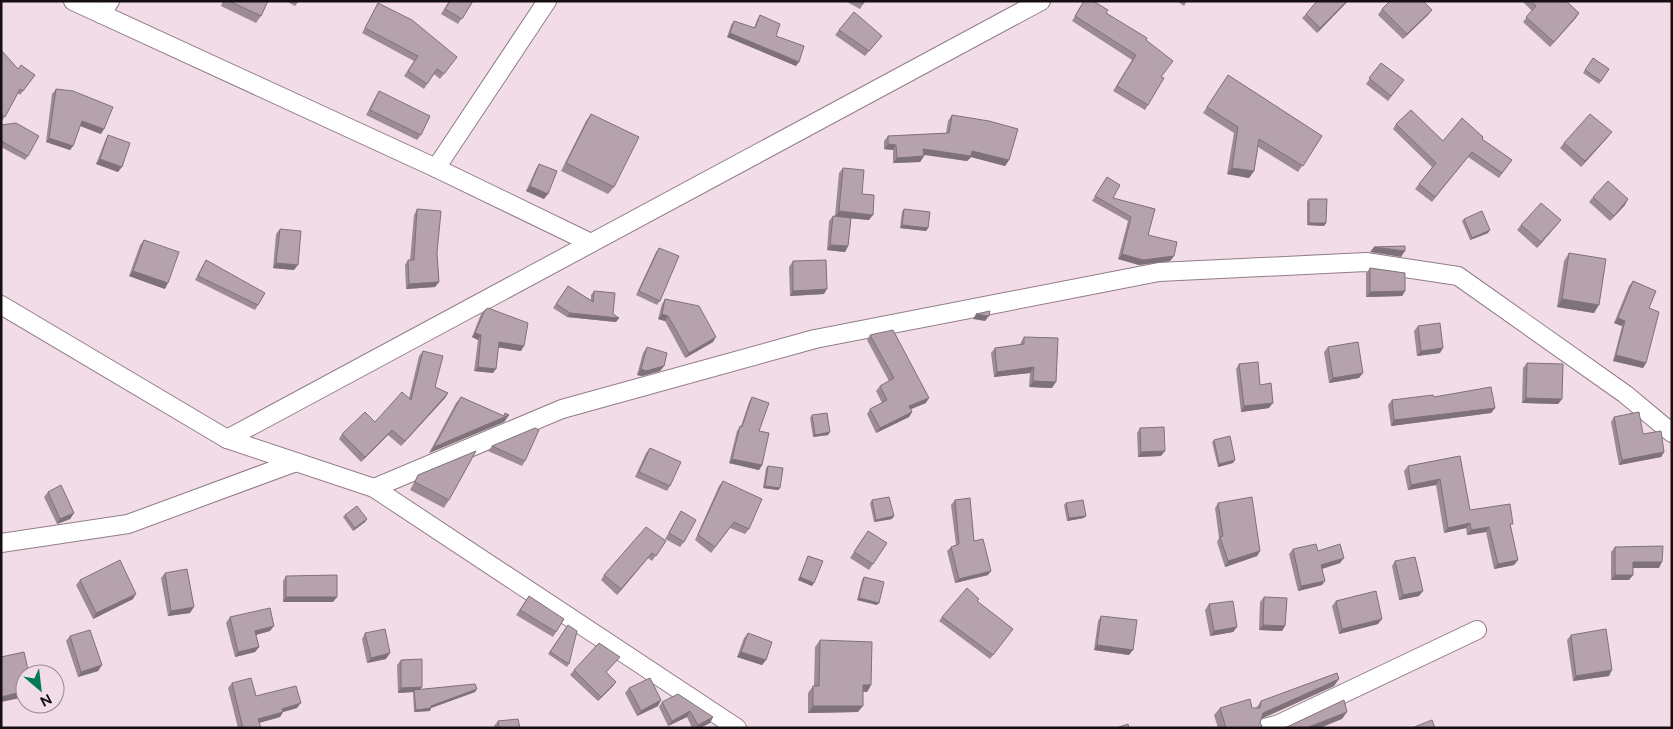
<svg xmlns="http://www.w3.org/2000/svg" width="1673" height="729" font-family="Figtree,sans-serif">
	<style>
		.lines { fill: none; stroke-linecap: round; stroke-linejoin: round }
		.street-casing { stroke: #917d88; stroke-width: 20 }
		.street { stroke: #fff; stroke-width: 18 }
		.wall { fill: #9d8b94 }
		.shaded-wall { fill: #7f7178 }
		.building { fill: #b6a2ac; stroke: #7f7178 }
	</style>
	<rect width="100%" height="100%" fill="#f2dce7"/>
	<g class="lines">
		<defs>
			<g id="street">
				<path d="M73 1 436 168 591 243"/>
				<path d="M101 14 110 1"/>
				<path d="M436 168 547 1"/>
				<path d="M1 305 227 439 374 488 737 728"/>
				<path d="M227 439 1041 1"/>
				<path d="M374 488 562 409 815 339 1159 272 1366 262 1458 276 1625 394 1672 433"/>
				<path d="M1 543 128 524 296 462"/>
				<path d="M1265 728 1279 724 1477 630"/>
			</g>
		</defs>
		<use href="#street" class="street-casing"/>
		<use href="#street" class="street"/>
	</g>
	<g class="wall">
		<path d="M223 1H268L261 16 256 23 221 6Z"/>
		<path d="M286 1H299L295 6Z"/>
		<path d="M449 1H473L458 24 441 14Z"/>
		<path d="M848 1H865L860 9 847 2Z"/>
		<path d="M1084 1 1106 13 1146 40 1162 77 1148 105 1145 110 1113 91 1132 60 1072 21Z"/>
		<path d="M1177 1H1187L1184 6Z"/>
		<path d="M1348 1 1317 33 1302 18 1306 14Z"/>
		<path d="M1522 1H1566L1579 13 1550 47 1523 22 1532 11Z"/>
		<path d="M378 3 457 57 440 79 434 74 424 89 404 76 414 61 362 33Z"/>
		<path d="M1382 9 1432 10 1428 15 1403 39 1378 15Z"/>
		<path d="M760 15 776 36 796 66 727 37 731 25 734 21 754 28 757 20Z"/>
		<path d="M839 30 882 36 865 56 835 35Z"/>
		<path d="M1 51 18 69 35 75 20 95 18 93 2 121Z"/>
		<path d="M1593 58 1609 69 1599 84 1583 73Z"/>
		<path d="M1381 63 1404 80 1388 101 1366 84Z"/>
		<path d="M1228 75 1322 136 1298 172 1258 147 1254 171 1249 178 1227 174 1234 133 1203 113Z"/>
		<path d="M56 89 101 134 80 126 73 146 70 150 46 142 52 94Z"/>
		<path d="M379 91 421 135 417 140 366 115 376 96Z"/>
		<path d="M591 114 614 187 608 194 561 171 586 121Z"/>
		<path d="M952 115 1009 160 1005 166 971 157 967 161 924 155 920 162 893 163V150L884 149V141L888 136 946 133 948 121Z"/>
		<path d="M1396 124 1443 141 1482 139 1512 160 1499 178 1468 157 1432 202 1415 189 1432 167 1393 129Z"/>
		<path d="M1 125 28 156 25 160 1 147Z"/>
		<path d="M108 135 118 172 96 164 105 141Z"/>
		<path d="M1608 137 1581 167 1560 148 1564 143Z"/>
		<path d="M539 164 544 199 526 191 536 169Z"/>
		<path d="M843 168 862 194 869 220 851 218 848 246 845 252 827 250 829 221 833 216H835L839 173Z"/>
		<path d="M1107 177 1113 198 1155 209 1148 235 1174 256 1170 261 1139 265 1118 259 1128 221 1092 201Z"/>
		<path d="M1593 197 1625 205 1610 221 1589 202Z"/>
		<path d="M1309 199 1326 223 1324 226 1307 225V201Z"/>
		<path d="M417 209 437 253 439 282 435 287 406 289 405 265 408 260H410L414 215Z"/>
		<path d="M904 209 928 228 926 231 900 228 902 212Z"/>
		<path d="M1464 219 1488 233 1470 240 1462 221Z"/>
		<path d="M1561 220 1537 248 1517 230 1521 225Z"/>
		<path d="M280 229 294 270 273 268 276 234Z"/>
		<path d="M144 240 165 289 129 276 140 245Z"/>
		<path d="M659 248 660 301 657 305 636 295 656 252Z"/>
		<path d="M1569 253 1594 313 1557 307 1564 261Z"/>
		<path d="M206 260 258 305 255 310 195 280 203 265Z"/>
		<path d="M793 261 824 294 790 296 789 267Z"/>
		<path d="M1370 268 1405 291 1402 296 1366 297V273Z"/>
		<path d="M1633 281 1649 308 1646 363 1643 368 1613 361 1622 326 1614 323 1629 286Z"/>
		<path d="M568 286 591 300V295L594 291 613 314 619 318 616 322 567 317 553 308Z"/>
		<path d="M665 299 713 342 685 358 665 321 658 319 662 304Z"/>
		<path d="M485 310 521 351 498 347 493 373 474 371 478 340 472 337 481 314Z"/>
		<path d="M1418 326 1440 353 1417 356 1414 331Z"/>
		<path d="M870 335 926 403 911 409 912 412 909 417 876 433 867 414 870 409 882 403 876 391 880 386 889 381 867 340Z"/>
		<path d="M1024 337 1052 388 1029 387 1030 373 994 377 991 353 995 348 1020 345 1021 342Z"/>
		<path d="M647 347 664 366 660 371 642 376 637 375 643 353Z"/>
		<path d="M1328 347 1359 378 1329 383 1324 352Z"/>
		<path d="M423 351 435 387 448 393 445 398 401 446 388 435 361 462 339 439 342 434 375 422 409 398 419 356Z"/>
		<path d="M1527 363 1562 399 1558 404 1522 403 1523 368Z"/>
		<path d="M1239 364 1269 408 1241 412 1236 369Z"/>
		<path d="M461 397 503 416 505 413 509 415 504 422 429 453 456 403Z"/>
		<path d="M752 397 759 431 762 465 759 470 729 463 737 431 740 426H741L749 402Z"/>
		<path d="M1434 397 1495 408 1491 413 1391 426 1388 405 1392 400Z"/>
		<path d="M812 415 828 435 813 437 810 418Z"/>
		<path d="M1614 417 1643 434 1664 452 1661 457 1619 465 1611 422Z"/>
		<path d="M1140 428 1161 456 1138 457 1137 433Z"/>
		<path d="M1214 440 1233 463 1218 467 1212 442Z"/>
		<path d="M492 446 525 461 522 466 488 451Z"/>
		<path d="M650 448 670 486 667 491 635 477 646 453Z"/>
		<path d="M1460 456 1470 510 1511 527 1514 565 1494 569 1486 532 1467 535 1466 528 1444 533 1436 485 1408 490 1404 471 1408 466Z"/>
		<path d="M768 466 780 488 778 490 763 488 766 468Z"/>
		<path d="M418 475 449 500 444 508 410 490Z"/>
		<path d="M723 481 749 529 745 534 730 528 711 553 695 540 719 486Z"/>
		<path d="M48 492 74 513 70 519 57 524 44 497Z"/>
		<path d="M872 500 892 519 874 522 870 503Z"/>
		<path d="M955 500 974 541 988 575 955 583 947 551 951 547 956 545 951 505Z"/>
		<path d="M1066 503 1084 518 1067 521 1064 505Z"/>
		<path d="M1218 503 1260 551 1257 556 1225 567 1217 542 1219 538 1215 508Z"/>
		<path d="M681 511 684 542 680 547 665 539Z"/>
		<path d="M345 515 367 519 365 522 353 531 343 517Z"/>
		<path d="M868 531 887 543 869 570 850 558Z"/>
		<path d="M666 541 652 561 648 558 617 595 601 580 604 575Z"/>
		<path d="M1615 547 1659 568H1633V575L1629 580H1611V552Z"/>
		<path d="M1293 549 1318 551 1340 563 1322 569V585L1298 591 1289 554Z"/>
		<path d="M808 556 812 586 798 580 807 558Z"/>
		<path d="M1395 561 1419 596 1399 600 1392 566Z"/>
		<path d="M165 573 190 613 168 616 161 578Z"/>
		<path d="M286 576 333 602H283V581Z"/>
		<path d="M864 577 877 605 857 600 862 580Z"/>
		<path d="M80 580 133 599 93 619 76 585Z"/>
		<path d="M529 596 556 632 553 637 516 615Z"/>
		<path d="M1264 597 1285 626 1282 631 1259 630 1260 602Z"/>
		<path d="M977 601 1013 629 990 659 939 621 942 617Z"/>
		<path d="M1336 601 1378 624 1339 634 1332 606Z"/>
		<path d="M1209 604 1237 627 1233 632 1210 636 1205 610Z"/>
		<path d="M1101 616 1129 655 1094 650 1098 621Z"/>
		<path d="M230 617 270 631 256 635 259 647 255 652 235 657 226 623Z"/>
		<path d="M568 625 569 664 567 667 548 654Z"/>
		<path d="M365 633 386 659 367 663 362 639Z"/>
		<path d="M748 633 766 660 762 665 737 657 744 638Z"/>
		<path d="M1571 635 1609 676 1573 681 1567 640Z"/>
		<path d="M70 636 102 665 98 671 78 677 66 641Z"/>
		<path d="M820 640 871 685 867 692 863 691 858 712 808 713V693L813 686H814L815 647Z"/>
		<path d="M401 660 420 690 475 692 431 708 430 711 414 712 413 692 398 693 397 665Z"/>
		<path d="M616 661 606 672 616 682 613 686 598 701 570 675 574 670Z"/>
		<path d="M232 683 256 696 297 708 283 712 280 717 259 723 261 728H238L228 688Z"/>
		<path d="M1334 686 1261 719 1260 723 1263 728H1218L1214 715 1220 708H1256L1261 701Z"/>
		<path d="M629 688 658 706 637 716 625 693Z"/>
		<path d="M662 702 713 717 710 723 700 728H692L687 717 668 726 659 707Z"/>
		<path d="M498 721 520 728H495L494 726Z"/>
	</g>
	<g class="shaded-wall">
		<path d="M1347 1H1348L1317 33 1320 28Z"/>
		<path d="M1432 10 1428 15 1403 39 1407 34Z"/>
		<path d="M1579 13 1576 18 1550 47 1554 42Z"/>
		<path d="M730 33 799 62 796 66 727 37Z"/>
		<path d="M82 121 104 129 101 134 78 125Z"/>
		<path d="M1612 132 1608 137 1581 167 1585 161Z"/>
		<path d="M49 138 73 146 70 150 46 142Z"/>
		<path d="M888 144 896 145 893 150 884 149Z"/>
		<path d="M923 149 972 151 1009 160 1005 166 971 157 967 161 920 154Z"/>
		<path d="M924 156 920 162 893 163 897 158Z"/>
		<path d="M100 159 122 167 118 172 96 164Z"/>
		<path d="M1232 168 1254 171 1249 178 1227 174Z"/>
		<path d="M530 186 548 194 544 199 526 191Z"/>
		<path d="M1628 199 1625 205 1610 221 1614 216Z"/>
		<path d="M839 211 873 215 869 220 835 217Z"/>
		<path d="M1561 220 1557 225 1537 248 1541 242Z"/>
		<path d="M1309 223H1326L1324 226 1307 225Z"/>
		<path d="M902 225 928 228 926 231 900 228Z"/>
		<path d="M1490 230 1488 233 1470 240 1472 238Z"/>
		<path d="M830 245 848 246 845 252 827 250Z"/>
		<path d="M1374 247 1405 251 1401 257 1370 252Z"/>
		<path d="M1122 254 1174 256 1170 261 1139 265 1118 259Z"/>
		<path d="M276 263 298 265 294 270 273 268Z"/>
		<path d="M133 271 168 283 165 289 129 276Z"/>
		<path d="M439 282 435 287 406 289 409 284Z"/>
		<path d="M827 289 824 294 790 296 793 291Z"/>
		<path d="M1405 291 1402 296 1366 297 1370 292Z"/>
		<path d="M1562 299 1599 305 1594 313 1557 307Z"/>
		<path d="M570 313 619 318 616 322 567 317Z"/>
		<path d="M662 314 668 316 665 321 658 319Z"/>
		<path d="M976 314 989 316 985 321 973 319Z"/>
		<path d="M1618 318 1625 321 1622 326 1614 323Z"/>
		<path d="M475 333 481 335 478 340 472 337Z"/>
		<path d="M716 337 713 342 685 358 689 353Z"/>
		<path d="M499 342 524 346 521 351 496 347Z"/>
		<path d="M1443 348 1440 353 1417 356 1421 351Z"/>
		<path d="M1616 355 1646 363 1643 368 1613 361Z"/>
		<path d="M664 366 660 371 642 376 637 375 641 369Z"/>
		<path d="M478 367 496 369 493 373 474 371Z"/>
		<path d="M1034 367 1030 373 994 377 997 372Z"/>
		<path d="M1363 373 1359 378 1329 383 1333 378Z"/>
		<path d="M1033 381 1056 382 1052 388 1029 387Z"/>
		<path d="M448 393 445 398 401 446 405 441Z"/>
		<path d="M929 398 926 403 906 411 909 406Z"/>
		<path d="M1526 398 1562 399 1558 404 1522 403Z"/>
		<path d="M1273 403 1269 408 1241 412 1244 406Z"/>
		<path d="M1495 408 1491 413 1391 426 1394 420Z"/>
		<path d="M912 412 909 417 876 433 880 428Z"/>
		<path d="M509 415 504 422 429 453 434 447Z"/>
		<path d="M392 430 388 435 361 462 365 457Z"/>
		<path d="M830 432 828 435 813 437 815 435Z"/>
		<path d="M1165 451 1161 456 1138 457 1141 452Z"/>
		<path d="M1664 452 1661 457 1619 465 1622 460Z"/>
		<path d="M732 459 762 465 759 470 729 463Z"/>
		<path d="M1235 460 1233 463 1218 467 1219 464Z"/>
		<path d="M1440 479 1436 485 1408 490 1411 485Z"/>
		<path d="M765 486 780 488 778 490 763 488Z"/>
		<path d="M74 513 70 519 57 524 60 519Z"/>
		<path d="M894 516 892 519 874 522 876 520Z"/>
		<path d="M1086 516 1084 518 1067 521 1069 518Z"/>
		<path d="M367 519 365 522 353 531 355 528Z"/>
		<path d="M1470 523 1466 528 1444 533 1448 528Z"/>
		<path d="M1489 527 1486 532 1467 535 1471 530Z"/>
		<path d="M1260 551 1257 556 1225 567 1228 561Z"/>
		<path d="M652 553 648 558 617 595 621 589Z"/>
		<path d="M1344 558 1340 563 1318 570 1321 565Z"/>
		<path d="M1518 560 1514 565 1494 569 1498 564Z"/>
		<path d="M1633 562H1662L1659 568H1629Z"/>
		<path d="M991 571 988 575 955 583 959 579Z"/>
		<path d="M1615 575H1633L1629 580H1611Z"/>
		<path d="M800 577 814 583 812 586 798 580Z"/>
		<path d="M1325 581 1322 585 1298 591 1301 586Z"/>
		<path d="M1423 591 1419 596 1399 600 1403 595Z"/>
		<path d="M136 594 133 599 93 619 96 613Z"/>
		<path d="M286 597H337L333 602H283Z"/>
		<path d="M859 598 879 603 877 605 857 600Z"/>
		<path d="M194 607 190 613 168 616 171 611Z"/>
		<path d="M1382 619 1378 624 1339 634 1342 629Z"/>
		<path d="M1263 625 1285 626 1282 631 1259 630Z"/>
		<path d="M274 626 270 631 251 636 255 631Z"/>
		<path d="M1237 627 1233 632 1210 636 1214 631Z"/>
		<path d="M1097 645 1133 650 1129 655 1094 650Z"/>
		<path d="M259 647 255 652 235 657 238 652Z"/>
		<path d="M741 652 766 660 762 665 737 657Z"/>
		<path d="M390 653 386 659 367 663 371 658Z"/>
		<path d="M102 665 98 671 78 677 81 672Z"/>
		<path d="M1612 670 1609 676 1573 681 1576 676Z"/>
		<path d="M1339 679 1334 686 1258 720 1263 713Z"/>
		<path d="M616 682 613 686 598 701 601 697Z"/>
		<path d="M863 685H871L867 692 858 691Z"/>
		<path d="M422 687 418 692 414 690 413 692 398 693 401 688Z"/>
		<path d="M477 689 475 692 431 708 430 711 414 712 416 710 431 706Z"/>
		<path d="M25 691V697L1 702V697Z"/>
		<path d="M661 700 658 706 637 716 641 711Z"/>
		<path d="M301 703 297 708 283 712 280 717 255 724 258 719 282 709Z"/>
		<path d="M813 706H863L858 712 808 713Z"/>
		<path d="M690 711 687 717 668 726 672 721Z"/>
		<path d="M1347 712 1342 719 1320 728H1306Z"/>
		<path d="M713 717 710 723 700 728H696L698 725Z"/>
	</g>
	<g class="building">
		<path d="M229 1H268L261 16Z"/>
		<path d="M450 1H473L462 19 445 9Z"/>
		<path d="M858 1H865L863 4Z"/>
		<path d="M1084 1H1093L1108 10 1106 13 1147 38 1146 40 1173 61 1161 77 1164 78 1148 105 1117 86 1136 55 1075 16Z"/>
		<path d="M1317 1H1347L1320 28 1306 14Z"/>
		<path d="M1390 1H1423L1432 10 1407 34 1382 9Z"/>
		<path d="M1531 1H1566L1579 13 1554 42 1526 17 1536 6Z"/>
		<path d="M378 3 412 20 457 57 444 74 437 69 427 84 408 71 418 56 365 28Z"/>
		<path d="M854 12 882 36 869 51 839 30Z"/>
		<path d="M760 15 780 24 776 36 804 46 799 62 730 33 734 21 755 28Z"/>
		<path d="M1 51H2L18 69 21 65 35 75 23 91 20 89 5 117 1 114Z"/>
		<path d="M1593 58 1609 69 1601 81 1585 70Z"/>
		<path d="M1381 63 1404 80 1391 96 1369 78Z"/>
		<path d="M1228 75 1322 136 1303 166 1259 139 1254 171 1232 168 1238 127 1207 107Z"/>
		<path d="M56 89 73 91 113 107 104 129 82 121 73 146 49 138Z"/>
		<path d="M379 91 430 116 421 135 370 110Z"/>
		<path d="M1411 110 1443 141 1462 118 1483 137 1482 139 1512 160 1502 173 1472 152 1435 197 1419 184 1436 163 1396 124Z"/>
		<path d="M591 114 639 137 614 187 566 163Z"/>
		<path d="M1590 114 1612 132 1585 161 1564 143Z"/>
		<path d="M952 115 989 121 1018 129 1009 160 972 151 971 156 923 149 924 156 897 158 896 145 888 144V136L949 133Z"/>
		<path d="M16 123 39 136 28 156 1 141V125Z"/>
		<path d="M108 135 130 143 122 167 100 159Z"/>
		<path d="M539 164 557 171 548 194 530 186Z"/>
		<path d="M843 168 864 170 862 194 874 195 873 215 839 211Z"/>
		<path d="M1107 177 1120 185 1113 198 1155 209 1148 235 1177 242 1174 256 1143 260 1122 254 1131 217 1095 196Z"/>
		<path d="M1608 181 1628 199 1614 216 1593 197Z"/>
		<path d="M1309 199H1327L1326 223H1309Z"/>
		<path d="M1541 203 1561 220 1541 242 1521 225Z"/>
		<path d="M417 209 441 211 437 253 439 282 409 284 408 260H414Z"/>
		<path d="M904 209 930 212 928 228 902 225Z"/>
		<path d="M1482 211 1490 230 1472 238 1464 219Z"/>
		<path d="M833 216 851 218 848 246 830 245Z"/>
		<path d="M280 229 301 231 298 265 276 263Z"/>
		<path d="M144 240 179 252 168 283 133 271Z"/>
		<path d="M1405 246V251L1374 247Z"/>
		<path d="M659 248 679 256 660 301 639 291Z"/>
		<path d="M1569 253 1606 259 1599 305 1562 299Z"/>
		<path d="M206 260 265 293 258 305 198 276Z"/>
		<path d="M826 260 827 289 793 291V261Z"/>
		<path d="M1370 268 1405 273V291L1370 292Z"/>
		<path d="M1633 281 1656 291 1649 308 1659 312 1646 363 1616 355 1625 321 1618 318Z"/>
		<path d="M568 286 593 302 594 291 615 293 613 314 619 318 570 313 556 304Z"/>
		<path d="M665 299 699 306 716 337 689 353 668 316 662 314Z"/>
		<path d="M488 308 528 323 524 346 499 342 496 369 478 367 481 335 475 333 485 310Z"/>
		<path d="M990 311 989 316 976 314Z"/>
		<path d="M1440 323 1443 348 1421 351 1418 326Z"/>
		<path d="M893 330 929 398 909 406 912 412 880 428 870 409 887 400 880 386 894 378 870 335Z"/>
		<path d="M1024 337 1058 338 1056 382 1033 381 1034 367 997 372 995 348 1024 344Z"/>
		<path d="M1358 342 1363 373 1333 378 1328 347Z"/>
		<path d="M647 347 667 353 664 366 646 371 641 369Z"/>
		<path d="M423 351 443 356 435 387 448 393 405 441 392 430 365 457 342 434 365 412 375 422 402 392 411 400Z"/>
		<path d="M1258 362 1260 385 1271 383 1273 403 1244 406 1239 364Z"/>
		<path d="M1527 363 1563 364 1562 399 1526 398Z"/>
		<path d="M1491 387 1495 408 1394 420 1392 400 1433 395 1434 397Z"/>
		<path d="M461 397 504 416 505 413 509 415 434 447Z"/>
		<path d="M752 397 769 403 759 431 769 433 762 465 732 459 740 426 742 427Z"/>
		<path d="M1639 412 1643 434 1661 431 1664 452 1622 460 1614 417Z"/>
		<path d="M827 413 830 432 815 435 812 415Z"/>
		<path d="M1164 427 1165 451 1141 452 1140 428Z"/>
		<path d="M535 428 539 430 525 461 492 446Z"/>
		<path d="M1230 436 1235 460 1219 464 1214 440Z"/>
		<path d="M650 448 681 462 670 486 639 472Z"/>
		<path d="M476 451 449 500 415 482 418 475Z"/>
		<path d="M1460 456 1470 510 1510 504 1513 524H1510L1518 560 1498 564 1489 527 1471 530 1470 523 1448 528 1440 479 1411 485 1408 466Z"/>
		<path d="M768 466 783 468 780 488 765 486Z"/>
		<path d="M723 481 762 499 749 529 734 522 715 547 698 535Z"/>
		<path d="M61 485 74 513 60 519 48 492Z"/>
		<path d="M889 497 894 516 876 520 872 500Z"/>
		<path d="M1252 497 1260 551 1228 561 1220 537 1223 536 1218 503Z"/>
		<path d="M970 498 974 541 983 539 991 571 959 579 951 547 959 544 955 500Z"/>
		<path d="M1083 500 1086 516 1069 518 1066 503Z"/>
		<path d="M357 506 367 519 355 528 345 515Z"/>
		<path d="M681 511 696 520 684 542 669 533Z"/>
		<path d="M646 527 666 541 656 556 652 553 621 589 604 575Z"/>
		<path d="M868 531 887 543 873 564 854 552Z"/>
		<path d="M1316 544 1318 551 1340 544 1344 558 1321 565 1325 581 1301 586 1293 549Z"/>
		<path d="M1663 546 1662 562H1633V575H1615V547Z"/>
		<path d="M808 556 823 561 814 583 800 577Z"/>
		<path d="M1415 557 1423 591 1403 595 1395 561Z"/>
		<path d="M120 560 136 594 96 613 80 580Z"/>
		<path d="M187 569 194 607 171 611 165 573Z"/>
		<path d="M337 575V597H286V576Z"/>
		<path d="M864 577 884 582 879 603 859 598Z"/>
		<path d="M967 588 979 599 977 601 1013 629 993 655 942 617Z"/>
		<path d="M1376 591 1382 619 1342 629 1336 601Z"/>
		<path d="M529 596 564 619 556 632 520 610Z"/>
		<path d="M1264 597 1287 598 1285 626 1263 625Z"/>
		<path d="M1233 601 1237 627 1214 631 1209 604Z"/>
		<path d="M270 608 274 626 255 631 259 647 238 652 230 617Z"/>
		<path d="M1101 616 1137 620 1133 650 1097 645Z"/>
		<path d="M568 625 577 631 569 664 550 652Z"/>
		<path d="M385 629 390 653 371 658 365 633Z"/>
		<path d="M1606 629 1612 670 1576 676 1571 635Z"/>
		<path d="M90 630 102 665 81 672 70 636Z"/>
		<path d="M748 633 772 642 766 660 741 652Z"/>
		<path d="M820 640 872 642 871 685H863V706H813V686H819Z"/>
		<path d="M599 643 620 657 606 672 616 682 601 697 574 670Z"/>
		<path d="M24 652 29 674H25V691L1 697V657Z"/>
		<path d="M422 659V687L401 688V660Z"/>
		<path d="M1337 673 1339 679 1263 713 1260 723 1263 728H1226L1220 708 1250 699 1252 708H1260L1261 701Z"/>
		<path d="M251 678 256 696 296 686 301 703 282 709 283 712 258 719 261 728H243L232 683Z"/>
		<path d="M650 678 661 700 641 711 629 688Z"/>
		<path d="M475 684 477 689 431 706V708L416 710 414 690Z"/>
		<path d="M678 694 713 717 698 725 690 711 672 721 662 702Z"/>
		<path d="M1344 700 1347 712 1306 728H1284L1289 726Z"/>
		<path d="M518 719 520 728H499L498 721Z"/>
		<path d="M1432 720 1435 728H1412Z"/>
		<path d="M1128 724 1129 728H1116Z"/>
	</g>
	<rect width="1673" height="729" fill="none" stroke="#150e12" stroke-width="5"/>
	<g transform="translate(40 689) rotate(152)"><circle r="24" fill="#f2dce7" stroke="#9a8a92"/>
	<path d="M0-4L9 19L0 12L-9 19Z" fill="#007955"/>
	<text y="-8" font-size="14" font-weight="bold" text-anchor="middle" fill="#150e12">N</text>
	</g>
</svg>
